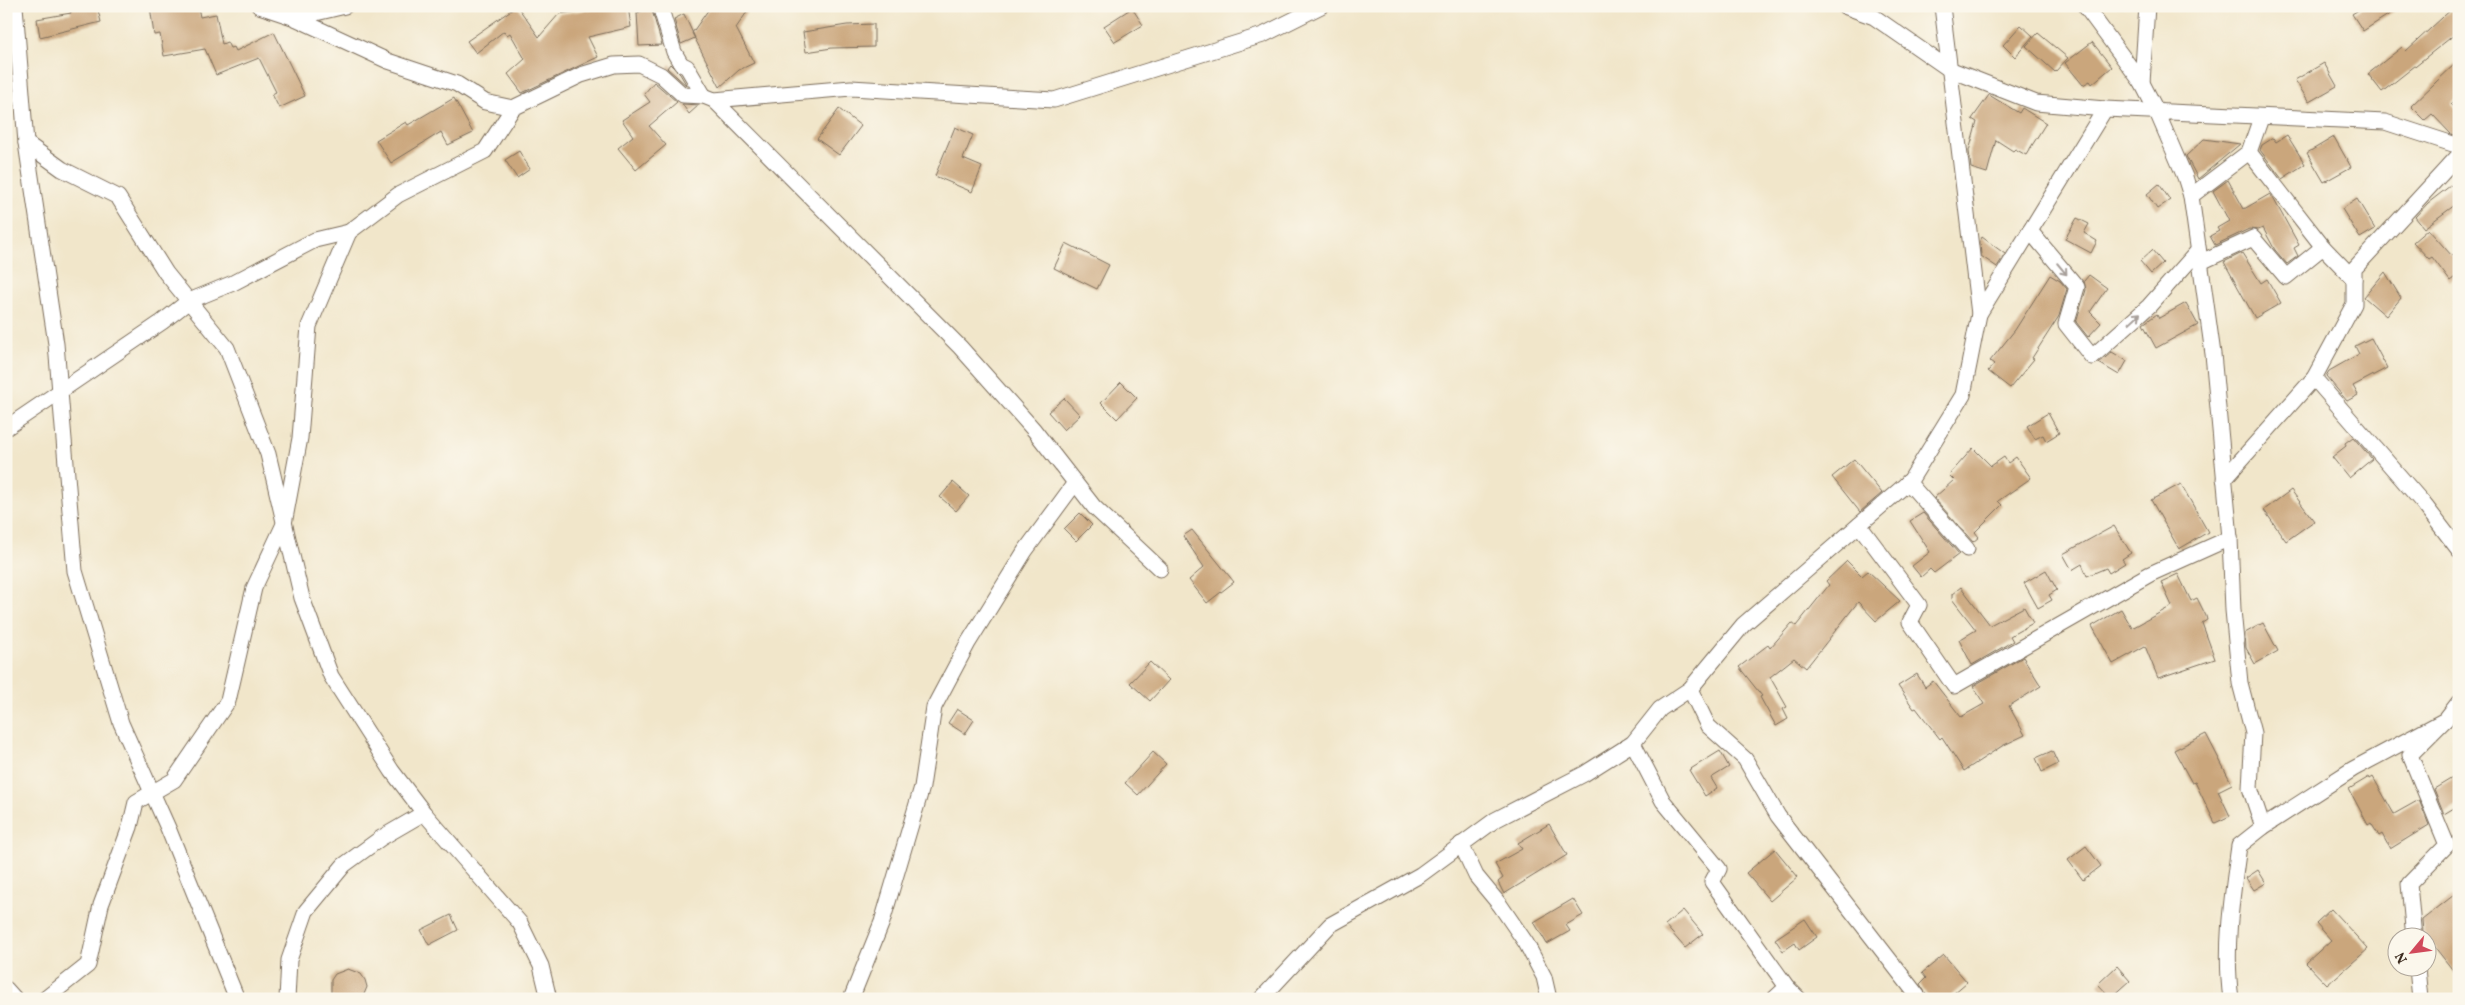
<svg xmlns="http://www.w3.org/2000/svg" width="2465" height="1005" font-family="Vollkorn,serif">
	<style>
		.building { fill: #caa67c }
		.lines { fill: none; stroke-linecap: round; stroke-linejoin: round }
		.minor-casing { stroke: #7b6c5a; stroke-width: 17 }
		.minor { stroke: #fff; stroke-width: 15 }
		.oneway { stroke: #a79f9a }
	</style>
	<rect width="100%" height="100%" fill="#fbf7ec"/>
	<filter id="ink" filterUnits="userSpaceOnUse"><feTurbulence type="fractalNoise" baseFrequency=".02" numOctaves="2"/><feDisplacementMap in="SourceGraphic" scale="10" xChannelSelector="R" yChannelSelector="G"/><feConvolveMatrix kernelMatrix="1 2 1 2 8 2 1 2 1" color-interpolation-filters="sRGB"/></filter>
	<filter id="wash" filterUnits="userSpaceOnUse"><feTurbulence type="fractalNoise" baseFrequency=".0096" numOctaves="4" result="noise"/><feDisplacementMap in="SourceGraphic" scale="20" xChannelSelector="R" yChannelSelector="G"/><feGaussianBlur stdDeviation="1.12" result="paint"/><feColorMatrix in="noise" values="0 0 0 0 0 0 0 0 0 0 0 0 0 0 0 0 0 1.4 0 .05"/><feComposite in="paint" operator="in"/></filter>
	<g filter="url(#wash)">
		<rect width="100%" height="100%" fill="#f1e6ca"/>
		<g id="blocks">
			<g class="building">
				<path d="M69 6H97L101 22 40 37 37 19 71 13Z"/>
				<path d="M150 6H180L181 10 198 7 200 17 216 14 222 44 227 42 230 48 234 47 236 51 274 32 305 96 279 108 272 94 276 92 259 58 216 75 205 49 164 56 160 34 154 35Z"/>
				<path d="M517 6 539 37 559 14 614 6H628L631 27 588 37 598 57 522 93 508 74 525 59 510 33 507 35 504 31 476 53 467 41Z"/>
				<path d="M711 6H751L736 28 754 63 739 70 720 87 692 33Z"/>
				<path d="M2365 6H2402L2363 31 2352 14Z"/>
				<path d="M2455 6H2459V31L2382 92 2368 74 2402 47 2406 51Z"/>
				<path d="M651 7 662 45 639 46 637 13Z"/>
				<path d="M1132 8 1143 25 1115 42 1104 26Z"/>
				<path d="M684 14 695 38 681 44 674 19Z"/>
				<path d="M874 24V47L832 48 806 52 803 32 847 25Z"/>
				<path d="M2021 25 2033 36 2015 57 2003 45Z"/>
				<path d="M2038 33 2068 58 2055 72 2026 46Z"/>
				<path d="M2092 42 2112 67 2092 84 2090 81 2083 85 2065 63Z"/>
				<path d="M2459 60V97L2451 104 2459 112V136L2451 134 2432 114 2425 120 2411 106Z"/>
				<path d="M2324 63 2337 86 2309 102 2295 80Z"/>
				<path d="M670 64 680 74 687 86 667 68Z"/>
				<path d="M654 82 677 102 649 126 666 145 636 170 618 148 633 136 622 120 650 102 644 94Z"/>
				<path d="M1989 95 2019 113 2022 108 2046 123 2026 155 2015 149 2013 151 1996 140 1987 173 1971 168 1969 151 1977 122 1972 119Z"/>
				<path d="M454 98 473 133 448 145 441 132 391 163 376 140 406 122 408 125Z"/>
				<path d="M682 104H683L699 105 689 114Z"/>
				<path d="M839 109 861 126 839 155 817 139Z"/>
				<path d="M955 127 973 135 963 159 982 167 972 192 935 176Z"/>
				<path d="M2287 135 2305 164 2282 179 2260 150 2262 145 2273 138 2276 142Z"/>
				<path d="M2334 137 2351 167 2324 182 2307 153Z"/>
				<path d="M2204 139 2240 144 2198 179 2186 156Z"/>
				<path d="M519 151 530 169 517 178 505 160Z"/>
				<path d="M2459 179V202L2424 228 2415 217 2428 203Z"/>
				<path d="M2228 180 2244 209 2270 194 2273 198 2299 245 2294 248 2298 256 2287 264 2275 250 2263 228 2258 230 2249 229 2215 245 2210 236 2219 231 2217 228 2229 221 2213 191Z"/>
				<path d="M2159 184 2170 200 2157 209 2147 194Z"/>
				<path d="M2357 199 2375 229 2360 238 2342 209Z"/>
				<path d="M2077 218 2089 224 2084 233 2097 241 2091 253 2065 239Z"/>
				<path d="M2428 229 2452 256 2459 250V274L2450 281 2432 257 2429 259 2413 242Z"/>
				<path d="M1982 237 2005 254 1997 267 1981 256 1980 241Z"/>
				<path d="M1066 243 1109 265 1097 289 1054 268Z"/>
				<path d="M2152 250 2163 263 2151 274 2140 261Z"/>
				<path d="M2242 253 2261 283 2267 279 2281 303 2255 318 2224 262Z"/>
				<path d="M2385 272 2401 298 2386 316 2364 297Z"/>
				<path d="M2050 275 2060 281 2067 289 2059 316 2032 358 2034 359 2010 388 1988 371 1994 364 1990 361 2015 330Z"/>
				<path d="M2089 275 2107 288 2090 312 2101 323 2088 337 2076 322 2086 290 2084 281Z"/>
				<path d="M2186 303 2198 325 2156 348 2143 324 2157 314 2159 318Z"/>
				<path d="M2371 338 2387 368 2353 386 2358 395 2347 401 2326 376 2329 371 2359 354 2355 346Z"/>
				<path d="M2112 352 2127 361 2119 375 2099 363Z"/>
				<path d="M1121 382 1137 398 1117 419 1101 403Z"/>
				<path d="M1064 398 1080 415 1064 430 1048 412Z"/>
				<path d="M2048 413 2059 433 2046 441 2043 435 2035 439 2027 426Z"/>
				<path d="M2353 437 2372 459 2349 478 2332 457 2346 446 2345 443Z"/>
				<path d="M1973 448 1991 466 2004 457 2008 463 2016 457 2031 478 1998 501 2002 505 1975 532 1979 537 1973 542 1934 498 1954 480 1949 475Z"/>
				<path d="M1854 459 1882 493 1860 512 1832 477Z"/>
				<path d="M953 482 969 496 956 511 940 497Z"/>
				<path d="M2181 484 2208 532 2179 549 2151 500Z"/>
				<path d="M2291 490 2314 521 2286 541 2264 510Z"/>
				<path d="M1080 513 1092 525 1076 541 1064 529Z"/>
				<path d="M1923 513 1959 554 1934 573 1930 569 1921 577 1912 566 1930 552 1910 521Z"/>
				<path d="M2114 526 2131 553 2122 559 2125 563 2109 573 2106 568 2087 576 2082 564 2072 570 2063 554Z"/>
				<path d="M1192 530 1234 582 1207 603 1189 580 1204 567 1183 536Z"/>
				<path d="M1847 561 1862 576 1868 571 1900 601 1876 621 1858 602 1806 668 1794 658 1770 677 1787 707 1783 709 1788 719 1776 726 1760 697 1762 696 1739 667 1768 645 1770 648 1792 623 1796 626 1829 585 1826 581Z"/>
				<path d="M2046 570 2057 590 2049 595 2052 600 2038 608 2024 583Z"/>
				<path d="M2178 574 2191 601 2197 598 2206 616 2207 620 2202 623 2215 659 2158 678 2145 646 2113 664 2092 626 2121 609 2132 628 2172 606 2161 582Z"/>
				<path d="M1961 587 1990 625 2024 607 2033 623 2010 636 2013 641 1972 665 1959 640 1976 630 1952 599V594Z"/>
				<path d="M2263 623 2278 651 2255 664 2246 648 2245 633Z"/>
				<path d="M2023 657 2041 686 2009 706 2025 735 2002 746 1964 771 1942 737 1940 739 1916 708 1914 709 1898 686 1917 674 1925 687 1933 681 1961 717 1984 704 1973 686Z"/>
				<path d="M1150 662 1169 680 1150 701 1130 683Z"/>
				<path d="M957 709 974 720 965 734 948 723Z"/>
				<path d="M2206 734 2232 784 2218 791 2230 816 2215 823 2195 782 2192 783 2174 750Z"/>
				<path d="M1720 751 1729 767 1711 778 1717 788 1705 796 1689 770Z"/>
				<path d="M2052 751 2058 764 2042 772 2036 758Z"/>
				<path d="M1153 752 1166 764 1138 795 1125 783Z"/>
				<path d="M2459 774V805L2444 814 2434 789Z"/>
				<path d="M2369 777 2370 779 2373 777 2394 814 2419 800 2429 825 2390 849 2382 834 2379 836 2371 823 2368 825 2349 789Z"/>
				<path d="M1549 824 1567 855 1504 894 1498 882 1503 878 1495 864 1522 849 1518 843Z"/>
				<path d="M2086 846 2101 866 2083 880 2068 860Z"/>
				<path d="M1775 849 1798 877 1770 901 1746 873Z"/>
				<path d="M2258 870 2266 883 2254 890 2246 878Z"/>
				<path d="M2459 891V978L2423 932 2422 920Z"/>
				<path d="M1573 899 1583 915 1566 925 1570 931 1547 944 1534 922Z"/>
				<path d="M2331 909 2368 949 2327 985 2306 963 2331 940 2316 923Z"/>
				<path d="M1683 910 1703 934 1685 948 1665 925Z"/>
				<path d="M451 915 458 930 429 945 421 930Z"/>
				<path d="M1805 919 1817 937 1799 950 1795 943 1783 951 1775 939Z"/>
				<path d="M1944 955 1967 982 1947 999H1929L1920 984 1926 978 1922 973Z"/>
				<path d="M2117 966 2130 981 2111 998 2098 984Z"/>
				<path d="M348 969 361 974 365 980 367 987 362 999H334L331 994V980L335 974Z"/>
			</g>
		</g>
	</g>
	<g filter="url(#ink)">
		<use href="#blocks" fill-opacity="0" stroke="#7b6c5a" stroke-width="1"/>
		<g class="lines">
			<defs>
				<g id="minor">
					<path d="M15 6 26 143 62 169 118 197 166 273 227 348 268 454 302 598 331 676 392 771 424 813 520 923 541 966 549 999"/>
					<path d="M259 6 295 18"/>
					<path d="M345 6 295 18 388 61 457 84 485 102 513 108"/>
					<path d="M660 6 674 52 681 64 687 67 704 96"/>
					<path d="M1844 6 1874 17 1949 69 2036 103 2105 109"/>
					<path d="M2085 6 2142 83 2157 112 2185 177 2191 196 2213 354 2230 538 2233 610 2240 683 2253 733 2250 788 2263 827 2239 846C2232 897 2224 948 2231 999"/>
					<path d="M2142 83 2147 6"/>
					<path d="M714 100 960 347 1034 430 1094 507 1160 569"/>
					<path d="M26 143 56 344 75 571 121 723 168 828 237 999"/>
					<path d="M2249 152 2323 247 2354 279"/>
					<path d="M2191 196 2249 152 2261 118"/>
					<path d="M2030 231 2077 287 2066 324 2092 357 2149 306 2198 251"/>
					<path d="M2201 262 2253 238 2286 277 2323 247"/>
					<path d="M1979 314 2105 109 2385 122 2459 146"/>
					<path d="M2314 378 2423 503 2459 550"/>
					<path d="M6 428 162 322 189 301 233 283 315 240 349 232 398 195 485 151 513 108 581 75 614 65 639 64 661 75 683 95 704 96 714 100 851 88 1054 100 1263 35 1321 6"/>
					<path d="M2224 479 2314 378 2354 304V269L2459 155"/>
					<path d="M1908 482 1967 549"/>
					<path d="M1859 525 1919 605 1910 622 1954 686 2150 574 2230 538"/>
					<path d="M1690 689 1708 726 1745 759 1778 816 1920 999"/>
					<path d="M1633 743 1663 801 1719 869 1712 882 1787 987 1799 999"/>
					<path d="M2263 827 2353 769 2445 720 2459 702"/>
					<path d="M1461 844 1476 876 1500 905 1526 943 1544 977 1549 999"/>
					<path d="M2414 938 2409 884 2447 845 2410 755 2445 720"/>
					<path d="M2417 968 2420 999"/>
					<path d="M6 989 15 999"/>
					<path d="M45 999 88 965 101 905 130 827 136 802 174 780 228 701 254 588 284 524 300 438 309 326 349 232"/>
					<path d="M287 999 289 960 306 911 344 865 381 838 424 813"/>
					<path d="M851 999 882 922 922 787 934 707 968 643 1025 551 1075 483"/>
					<path d="M1261 999 1330 925 1420 875 1495 820 1584 774 1633 743 1660 709 1690 689 1743 625 1910 481 1963 395 1979 314 1942 6"/>
					<path d="M1774 999 1787 987"/>
				</g>
			</defs>
			<use href="#minor" class="minor-casing"/>
			<use href="#minor" class="minor"/>
		</g>
		<defs><path id="oneway-shaft" d="M-6 0H5M1.5-3L5.5 0L1.5 3" fill="none" stroke-width="1.6" stroke-linecap="round" stroke-linejoin="round" transform="scale(1.25)"/></defs>
		<g class="oneway">
			<use href="#oneway-shaft" transform="translate(2062 269) rotate(50)"/>
			<use href="#oneway-shaft" transform="translate(2135 318) rotate(-43)"/>
		</g>
	</g>
	<rect width="2465" height="1005" fill="none" stroke="#fbf7ec" stroke-width="25"/>
	<g transform="translate(2412 952) rotate(241)"><circle r="24" fill="#fbf7ec" stroke="#aea59a"/>
	<path d="M0-4L9 19L0 12L-9 19Z" fill="#d1495b"/>
	<text y="-8" font-size="14" font-weight="bold" text-anchor="middle" fill="#3b2a1e">N</text>
	</g>
</svg>
